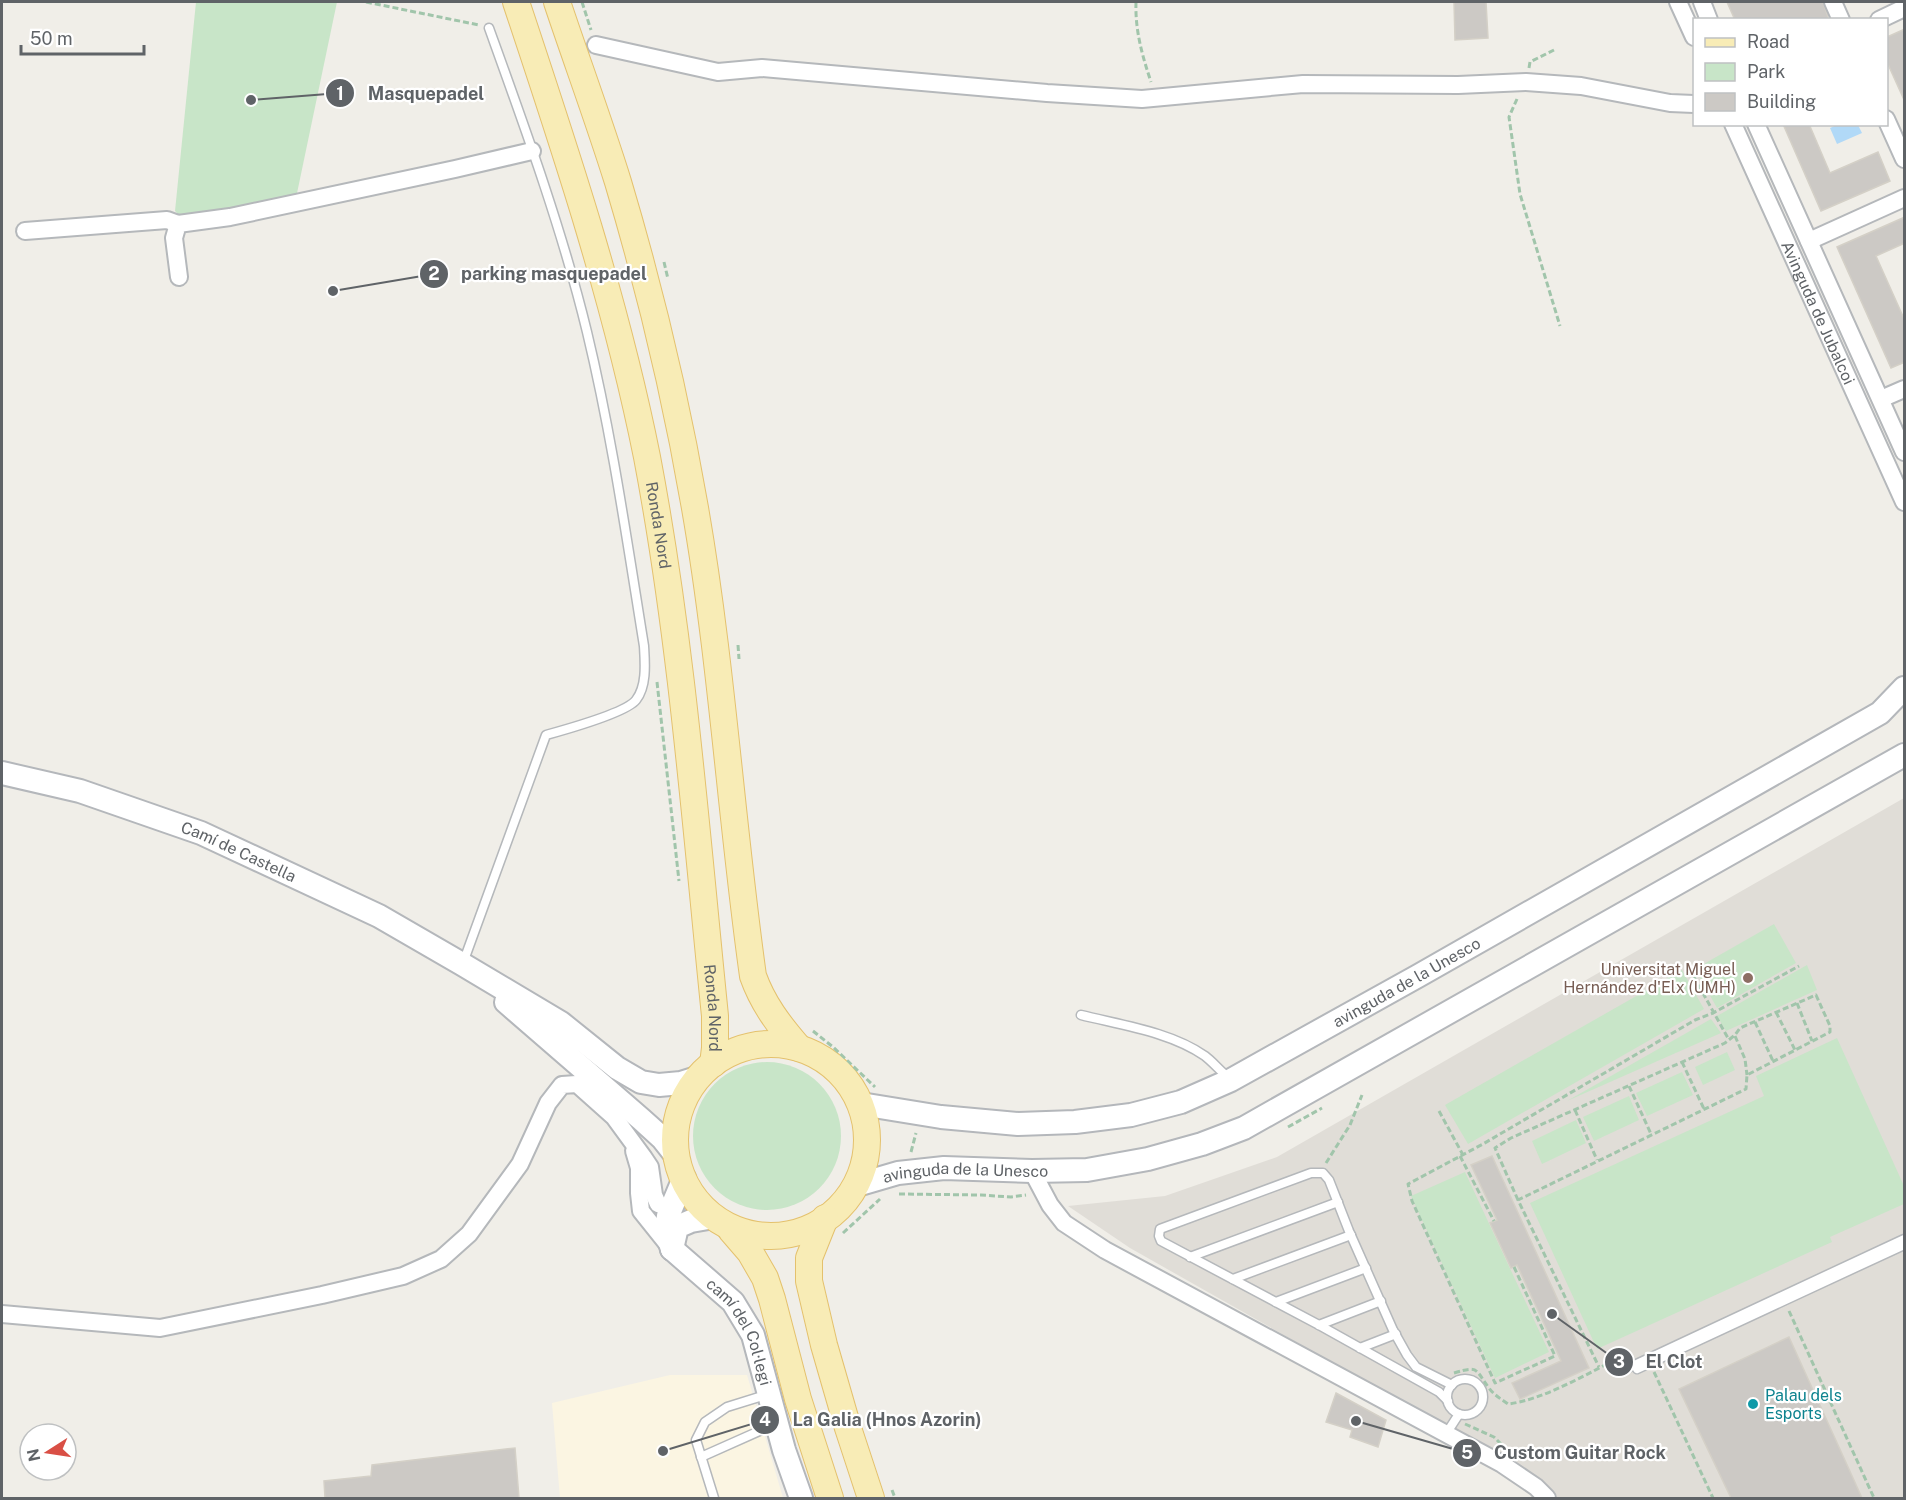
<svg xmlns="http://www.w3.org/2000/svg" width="1906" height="1500" font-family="'Public Sans',sans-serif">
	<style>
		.commercial { fill: #fbf5e2 }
		.education { fill: #e0ddd7 }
		.green { fill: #c8e5c8 }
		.water { fill: #b1d9f7 }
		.building { fill: #ccc9c5; stroke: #d4d0c7; stroke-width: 1.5 }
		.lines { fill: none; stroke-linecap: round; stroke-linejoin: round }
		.lane-casing { stroke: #b5b8bb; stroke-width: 11 }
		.street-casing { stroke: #b5b8bb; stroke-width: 20 }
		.secondary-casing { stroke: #b4b7bb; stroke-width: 26 }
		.primary-casing { stroke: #e4c16d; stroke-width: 28 }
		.path { stroke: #a1c5ab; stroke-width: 3; stroke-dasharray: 6 3; stroke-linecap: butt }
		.lane { stroke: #fff; stroke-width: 8 }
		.street { stroke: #fff; stroke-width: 16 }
		.secondary { stroke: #fff; stroke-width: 22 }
		.primary { stroke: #f8ecb6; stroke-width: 26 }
		.education-dot { fill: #8d6e63; stroke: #fff; stroke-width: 2 }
		.culture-dot { fill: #0f9aa8; stroke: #fff; stroke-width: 2 }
		.labels { text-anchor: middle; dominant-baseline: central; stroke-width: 4.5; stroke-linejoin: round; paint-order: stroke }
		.street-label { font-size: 16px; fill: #5f6367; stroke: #fff }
		.education-label { font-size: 16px; fill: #785e54; stroke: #fff; text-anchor: end }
		.culture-label { font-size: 16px; fill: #0d838f; stroke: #fff; text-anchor: start }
		.leader { fill: none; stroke: #5f6367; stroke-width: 2 }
		.callout-dot { fill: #5f6367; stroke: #fff; stroke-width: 2 }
		.mark-label { font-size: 18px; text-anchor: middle; font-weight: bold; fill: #fff }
		.callout-label { font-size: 18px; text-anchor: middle; font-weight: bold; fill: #5f6367; stroke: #fff; stroke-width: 4.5; stroke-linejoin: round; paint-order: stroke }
	</style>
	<rect width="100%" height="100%" fill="#f0eee8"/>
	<path class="commercial" d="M670 1375H747L783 1498H560L552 1403Z"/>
	<path class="education" d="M1904 798V1498H1555L1533 1476 1130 1248 1068 1206 1165 1196 1277 1157Z"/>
	<g class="green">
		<path d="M196 2H337L296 198 181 217 175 211Z"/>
		<path d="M1774 924 1796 963 1717 1008 1695 969Z"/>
		<path d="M1807 965 1817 990 1726 1031 1717 1016Z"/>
		<path d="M1682 970 1704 1009 1468 1144 1445 1105Z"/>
		<path d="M1711 1019 1721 1033 1567 1101Z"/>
		<path d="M1837 1038 1904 1186V1204L1830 1237 1832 1242 1597 1349 1530 1203 1764 1096 1756 1076Z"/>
		<path d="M1727 1052 1735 1070 1703 1085 1695 1067Z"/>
		<circle cx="767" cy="1136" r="74"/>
		<path d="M1682 1072 1693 1095 1647 1116 1636 1093Z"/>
		<path d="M1629 1096 1639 1120 1594 1141 1583 1117Z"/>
		<path d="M1576 1120 1586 1143 1542 1164 1532 1141Z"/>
		<path d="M1465 1172 1549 1352 1495 1378 1411 1196Z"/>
	</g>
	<path class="water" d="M1837 125H1858L1862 133 1837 144 1830 128Z"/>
	<g class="building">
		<path d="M1454 2H1486L1488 38 1455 40Z"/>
		<path d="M1727 2H1823L1828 17 1824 20H1735Z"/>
		<path d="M1905 29V102L1887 62V37Z"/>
		<path d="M1783 124H1809L1830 173 1878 152 1890 181 1821 211Z"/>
		<path d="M1905 217V243L1876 256 1905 321V362L1891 368 1837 247Z"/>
		<path d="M1492 1156 1589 1368 1520 1399 1512 1383 1561 1361 1517 1265 1511 1268 1490 1223 1497 1220 1471 1165Z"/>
		<path d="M1789 1337 1853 1478 1862 1498H1731L1679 1389Z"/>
		<path d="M1336 1393 1386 1420 1378 1447 1350 1437 1352 1430 1326 1422Z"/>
		<path d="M515 1448 519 1498H325L324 1481 371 1476 372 1465Z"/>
	</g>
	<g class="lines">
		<defs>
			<g id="lane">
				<path d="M463 963 546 735C564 730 626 713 636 700 647 686 645 663 644 646 627 541 612 436 587 332 562 229 525 128 489 28"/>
				<path d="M1081 1015C1121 1025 1171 1032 1205 1056 1213 1062 1220 1071 1229 1078"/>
				<path d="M1190 1257 1338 1202"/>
				<path d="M1233 1279 1351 1235"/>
				<path d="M1276 1302 1366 1268"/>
				<path d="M1319 1325 1381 1301"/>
				<path d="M1360 1348 1396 1334"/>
				<path d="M1630 1367 1904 1239"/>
				<path d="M1637 1369 1904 1245"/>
				<circle cx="1465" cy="1397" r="18"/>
				<path d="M1448 1401 1439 1392 1319 1325 1161 1241 1159 1236 1160 1229 1311 1173H1323L1329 1180 1349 1231 1393 1330 1407 1355 1416 1367 1452 1385"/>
				<path d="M1446 1434 1459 1414"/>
				<path d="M701 1457 775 1424"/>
				<path d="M714 1498 696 1440 705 1422 727 1407 769 1394"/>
			</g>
			<g id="street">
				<path d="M1678 2 1694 37"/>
				<path d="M1702 2 1709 20"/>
				<path d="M1833 2 1841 20"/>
				<path d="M1879 20 1904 8"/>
				<path d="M596 45 718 72 762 68 1047 93 1142 99 1303 84 1458 85 1526 82 1581 86 1670 103 1694 104"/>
				<path d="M1886 119 1904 159"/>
				<path id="s1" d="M1733 124 1904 502"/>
				<path d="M1756 124 1904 452"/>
				<path d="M25 231 167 220 178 224"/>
				<path d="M1809 241 1904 198"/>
				<path d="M179 277 174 238 178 224 230 217 455 169 532 151"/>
				<path d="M1881 399 1904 389"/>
				<path d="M634 1151 639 1168V1193L641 1211 669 1246"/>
				<path d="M1032 1171 1050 1205 1064 1223 1105 1250 1502 1464 1536 1487 1547 1498"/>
				<path d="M2 1314 160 1328 322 1295 403 1276 441 1259 469 1234 520 1164 548 1103 562 1085 577 1084 614 1117 644 1158 650 1167 654 1195 658 1204 665 1206 674 1202"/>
			</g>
			<g id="secondary">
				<path id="s2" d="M2 773 80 791 201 833 379 916 462 964 561 1023 617 1068 641 1082 659 1085 681 1083 697 1078"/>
				<path d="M506 1002 641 1119 662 1138 677 1157"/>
				<path id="s3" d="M861 1104 941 1117 1018 1124 1075 1122 1131 1115 1181 1102 1231 1080 1418 976 1873 717 1880 713 1904 688"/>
				<path id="s4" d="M857 1185 898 1173 944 1168 1032 1171 1087 1170 1148 1159 1202 1144 1244 1128 1904 755"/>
				<path id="s5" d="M672 1249 733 1302 753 1335 784 1450 801 1498"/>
				<path d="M672 1249 666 1231 668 1216 684 1178"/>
				<path d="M672 1249 677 1227 691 1221 714 1217"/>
			</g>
			<g id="primary">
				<path id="s6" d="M516 2C566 152 616 302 647 457 682 641 696 830 715 1016V1048L713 1064"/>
				<path d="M557 2C577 62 599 121 618 182 650 289 676 398 695 508 722 663 731 820 753 976 763 1004 779 1025 799 1048"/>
				<circle cx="771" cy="1140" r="96"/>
				<path d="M825 1218 809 1258V1281L824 1345 848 1428 871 1498"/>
				<path d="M731 1230 750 1252 765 1278 772 1299 798 1399 830 1498"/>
			</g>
		</defs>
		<use href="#lane" class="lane-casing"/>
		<use href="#street" class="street-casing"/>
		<use href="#secondary" class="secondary-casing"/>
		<use href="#primary" class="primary-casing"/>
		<g class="path">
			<path d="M366 2 479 25"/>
			<path d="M582 2 591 30"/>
			<path d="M1136 2C1135 30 1142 55 1151 82"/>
			<path d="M1529 68 1530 62 1554 50"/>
			<path d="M1517 99 1509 117 1520 194 1560 326"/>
			<path d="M664 262 668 279"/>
			<path d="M738 645 739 659"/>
			<path d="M657 682 679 881"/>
			<path d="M1694 977 1729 1040"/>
			<path d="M1797 1003 1812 1041"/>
			<path d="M1776 1012 1795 1050"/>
			<path d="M1755 1022 1773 1061"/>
			<path d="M813 1031 833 1047 875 1087"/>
			<path d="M1735 1036 1745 1059 1747 1075"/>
			<path d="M1682 1062 1704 1109"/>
			<path d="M1629 1086 1651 1134"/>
			<path d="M1575 1110 1597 1160"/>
			<path d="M1439 1111 1463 1155"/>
			<path d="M1288 1127 1322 1108"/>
			<path d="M911 1152 916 1133"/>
			<path d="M1460 1156 1494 1221"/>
			<path d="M1326 1163 1350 1125 1362 1095"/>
			<path d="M899 1194 981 1195 1011 1197 1026 1195"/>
			<path d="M1518 1200 1495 1148 1511 1138 1725 1043 1735 1035 1740 1028 1816 995 1830 1026V1032L1747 1075 1746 1089 1518 1200 1599 1367"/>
			<path d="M843 1233 880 1199"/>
			<path d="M1514 1267 1555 1356 1495 1383 1412 1201 1408 1184 1483 1144 1695 1020 1713 1013 1799 966"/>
			<path d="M1789 1311 1874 1498"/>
			<path d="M1654 1372 1713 1498"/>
			<path d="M1454 1373C1480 1365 1475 1370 1489 1388 1494 1395 1501 1399 1508 1404 1543 1400 1589 1373 1622 1356"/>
			<path d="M1465 1424 1494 1437 1501 1444"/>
			<path d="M892 1490 895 1498"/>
		</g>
		<use href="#lane" class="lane"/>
		<use href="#street" class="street"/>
		<use href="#secondary" class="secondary"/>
		<use href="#primary" class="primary"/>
	</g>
	<circle class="education-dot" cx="1748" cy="978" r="6"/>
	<circle class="culture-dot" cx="1753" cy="1404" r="6"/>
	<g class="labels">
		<g class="street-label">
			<text stroke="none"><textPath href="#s1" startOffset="207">Avinguda de Jubalcoi</textPath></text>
			<text stroke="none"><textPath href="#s6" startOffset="543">Ronda Nord</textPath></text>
			<text stroke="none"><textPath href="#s2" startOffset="250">Camí de Castella</textPath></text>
			<text stroke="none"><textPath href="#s3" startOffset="579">avinguda de la Unesco</textPath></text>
			<text stroke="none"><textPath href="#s6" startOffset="1029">Ronda Nord</textPath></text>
			<text stroke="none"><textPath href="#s4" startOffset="110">avinguda de la Unesco</textPath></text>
			<text stroke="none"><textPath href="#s5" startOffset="110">camí del Col·legi</textPath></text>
		</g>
		<g class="education-label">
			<text x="1736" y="969">Universitat Miguel<tspan x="1736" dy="18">Hernández d'Elx (UMH)</tspan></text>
		</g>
		<g class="culture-label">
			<text x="1765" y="1395">Palau dels<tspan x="1765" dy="18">Esports</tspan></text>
		</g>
	</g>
	<path class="leader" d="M251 100L340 93M333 291L434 274M1552 1314L1619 1362M663 1451L765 1420M1356 1421L1467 1453"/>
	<g class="callout-dot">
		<circle cx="251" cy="100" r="6"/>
		<circle cx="333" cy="291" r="6"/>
		<circle cx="1552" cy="1314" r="6"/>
		<circle cx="663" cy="1451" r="6"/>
		<circle cx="1356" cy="1421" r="6"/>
		<circle cx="340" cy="93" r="15"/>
		<circle cx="434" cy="274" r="15"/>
		<circle cx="1619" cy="1362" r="15"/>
		<circle cx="765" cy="1420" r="15"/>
		<circle cx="1467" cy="1453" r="15"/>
	</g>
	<g class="mark-label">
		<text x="340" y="100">1</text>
		<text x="434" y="280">2</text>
		<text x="1619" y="1368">3</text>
		<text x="765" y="1426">4</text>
		<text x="1467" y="1459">5</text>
	</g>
	<g class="callout-label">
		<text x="426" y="100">Masquepadel</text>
		<text x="554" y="280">parking masquepadel</text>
		<text x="1674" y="1368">El Clot</text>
		<text x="887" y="1426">La Galia (Hnos Azorin)</text>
		<text x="1580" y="1459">Custom Guitar Rock</text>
	</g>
	<rect width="1906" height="1500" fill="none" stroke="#5f6367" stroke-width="6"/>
	<rect x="1693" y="18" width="195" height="108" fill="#ffffff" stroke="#bfc1c2" stroke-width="1.5"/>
	<rect x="1705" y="38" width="30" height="9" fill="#f8ecb6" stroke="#bfc1c2" stroke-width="1.5"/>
	<text x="1747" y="48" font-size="18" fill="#5f6367">Road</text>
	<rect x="1705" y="63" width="30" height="18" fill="#c8e5c8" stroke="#bfc1c2" stroke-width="1.5"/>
	<text x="1747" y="78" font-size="18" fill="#5f6367">Park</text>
	<rect x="1705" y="93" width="30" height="18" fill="#ccc9c5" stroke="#bfc1c2" stroke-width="1.5"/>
	<text x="1747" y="108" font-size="18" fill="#5f6367">Building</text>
	<g transform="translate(48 1452) rotate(258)"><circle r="28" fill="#ffffff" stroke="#bfc1c2" stroke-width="1.5"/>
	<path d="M0-4.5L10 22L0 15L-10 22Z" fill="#d94f45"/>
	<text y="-9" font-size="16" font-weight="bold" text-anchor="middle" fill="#5f6367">N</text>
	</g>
	<path d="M21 45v9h123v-9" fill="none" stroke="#5f6367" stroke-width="3"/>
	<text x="30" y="45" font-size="18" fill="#5f6367" stroke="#ffffff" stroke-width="4.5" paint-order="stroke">50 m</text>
</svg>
